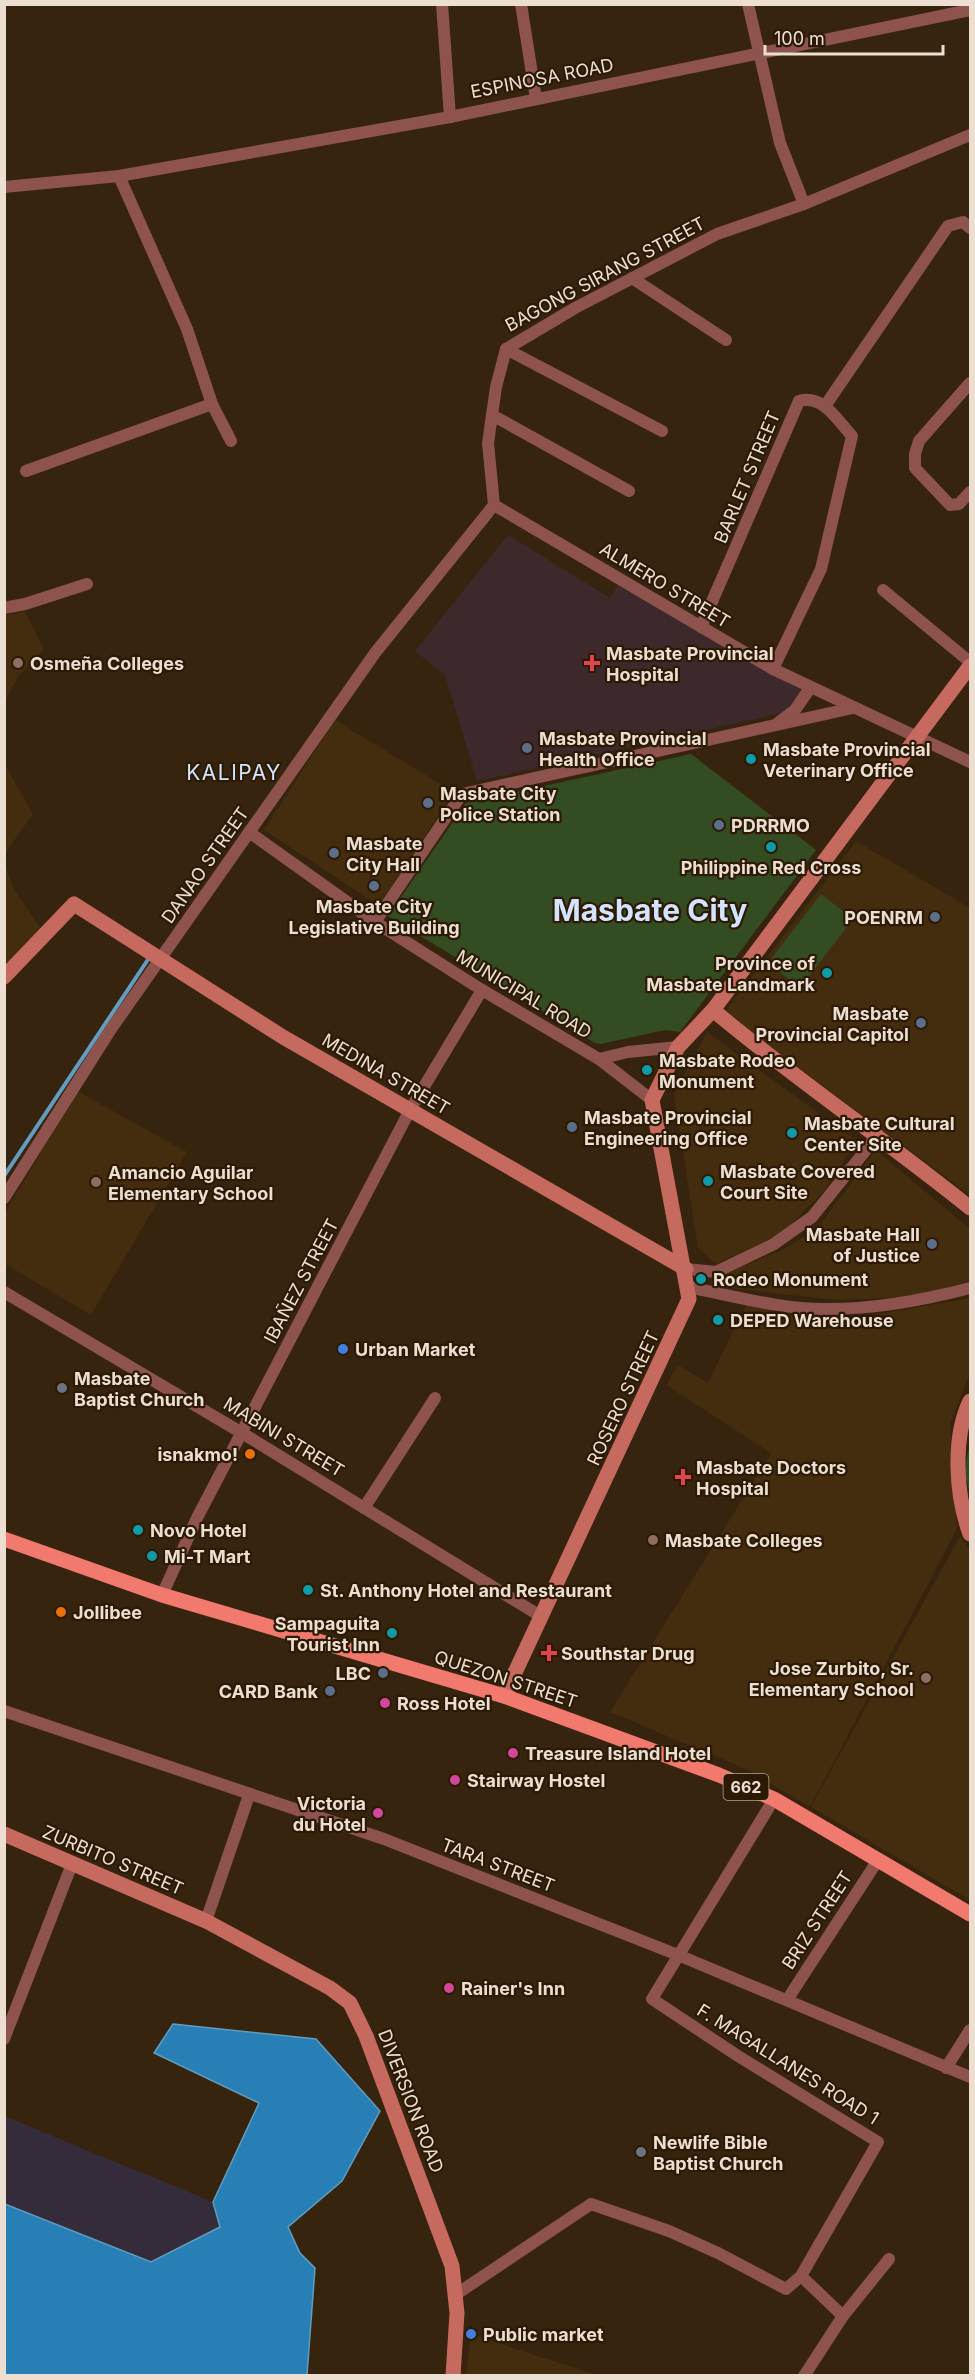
<svg xmlns="http://www.w3.org/2000/svg" width="975" height="2380" font-family="Inter,sans-serif">
	<style>
		.built { fill: #442c0f }
		.industrial { fill: #342c3b }
		.medical { fill: #3d292c }
		.green { fill: #334c22 }
		.water { fill: #277fb6; stroke: #629cbe; stroke-width: 1.5 }
		.lines { fill: none; stroke-linecap: round; stroke-linejoin: round }
		.stream { stroke: #629cbe; stroke-width: 4 }
		.street { stroke: #8d534c; stroke-width: 12 }
		.secondary { stroke: #c6695f; stroke-width: 15 }
		.primary { stroke: #f1796e; stroke-width: 15 }
		.education-dot { fill: #8d6e63; stroke: #2c1a04; stroke-width: 2 }
		.health-dot { fill: #e0444e; stroke: #2c1a04; stroke-width: 2 }
		.service-dot { fill: #5c6f8a; stroke: #2c1a04; stroke-width: 2 }
		.culture-dot { fill: #0f9aa8; stroke: #2c1a04; stroke-width: 2 }
		.shop-dot { fill: #3f7fe0; stroke: #2c1a04; stroke-width: 2 }
		.worship-dot { fill: #6b7280; stroke: #2c1a04; stroke-width: 2 }
		.food-dot { fill: #e8710a; stroke: #2c1a04; stroke-width: 2 }
		.hotel-dot { fill: #d1479c; stroke: #2c1a04; stroke-width: 2 }
		.labels { text-anchor: middle; dominant-baseline: central; stroke-width: 4.5; stroke-linejoin: round; paint-order: stroke }
		.shield { fill: #2c1a04; stroke: #b2a494; stroke-width: 1.5 }
		.shield-label { font-size: 16px; font-weight: bold; fill: #ecdfd2 }
		.street-label { font-size: 18px; fill: #ecdfd2; stroke: #2c1a04 }
		.poi-label { font-size: 18px; font-weight: bold; fill: #ecdfd2; stroke: #2c1a04; text-anchor: start }
		.quarter-label { font-size: 21px; letter-spacing: 1.5px; fill: #d3e4fe; stroke: #2c1a04 }
		.town-label { font-size: 30px; font-weight: bold; fill: #d3e4fe; stroke: #2c1a04 }
	</style>
	<rect width="100%" height="100%" fill="#37240e"/>
	<g class="built">
		<path d="M25 612 44 649 18 677 5 701V615Z"/>
		<path d="M335 720 454 792 379 906 264 830Z"/>
		<path d="M5 765 33 814 5 853Z"/>
		<path d="M856 841 970 908V1195L724 1013Z"/>
		<path d="M4 863 15 891 41 929 4 966Z"/>
		<path d="M707 1032 857 1141 823 1192 779 1236 716 1264 698 1248 674 1094Z"/>
		<path d="M77 1091 187 1152 91 1315 5 1264V1213Z"/>
		<path d="M876 1150 970 1229V1280L916 1297 835 1300 720 1287 721 1275 780 1251 816 1230Z"/>
		<path d="M970 1298V1373L950 1424 957 1529 810 1807 748 1770 610 1712 771 1453 666 1385 678 1365 708 1383 747 1303 786 1316 863 1317Z"/>
		<path d="M960 1536 970 1550V1900L811 1807Z"/>
		<path d="M471 2334 593 2374V2375H466Z"/>
	</g>
	<path class="industrial" d="M4 2116 213 2202 221 2227 151 2262 5 2204Z"/>
	<path class="medical" d="M508 535 610 598 619 584 803 690 786 712 477 781 445 675 415 651Z"/>
	<g class="green">
		<path d="M691 754 816 850 680 1032 665 1030 601 1044 595 1043 388 916 466 803Z"/>
		<path d="M821 894 853 919 800 988 768 963Z"/>
		<path d="M970 1444V1494L964 1470Z"/>
	</g>
	<path class="water" d="M173 2024 316 2039 380 2111 342 2181 288 2227 300 2253 315 2268 307 2375H5V2204L151 2262 220 2227 213 2202 259 2103 154 2053Z"/>
	<g class="lines">
		<path class="stream" d="M4 1176 149 958"/>
		<g class="street">
			<path d="M442 4 450 117"/>
			<path d="M521 4 536 99"/>
			<path d="M748 4 780 143 804 204"/>
			<path d="M119 176 187 329 212 404 231 441"/>
			<path d="M4 187 119 176 450 117 970 10"/>
			<path d="M632 278 726 340"/>
			<path d="M506 349 662 431"/>
			<path d="M970 383 919 441 915 454V468L950 505 959 504 970 492"/>
			<path d="M825 406 948 226 963 222 970 228"/>
			<path d="M492 415 629 491"/>
			<path d="M26 471 212 404"/>
			<path d="M494 505 488 443 496 387 506 349 575 308 717 234 804 204 970 135"/>
			<path d="M494 505 773 669 970 762"/>
			<path d="M883 590 970 662"/>
			<path d="M4 608 25 604 87 584"/>
			<path d="M701 627 799 401C823 394 838 421 852 436L821 569 773 669"/>
			<path d="M779 722 795 710 810 688"/>
			<path d="M249 832 375 922 482 990 599 1059 652 1100"/>
			<path d="M375 922 462 794 853 708"/>
			<path d="M599 1059 628 1052 678 1047"/>
			<path d="M4 1198 111 1029 375 653 494 505"/>
			<path d="M686 1269 716 1272 774 1244 812 1217 878 1135"/>
			<path d="M688 1287C734 1296 783 1310 829 1309 878 1309 924 1300 970 1288"/>
			<path d="M4 1292 242 1433 542 1617"/>
			<path d="M364 1508 435 1398"/>
			<path d="M162 1595 198 1516 410 1110 482 990"/>
			<path d="M4 1711 384 1839 678 1955 970 2077"/>
			<path d="M206 1921 249 1795"/>
			<path d="M787 2000 878 1860"/>
			<path d="M4 2039 72 1864"/>
			<path d="M946 2068 970 2030"/>
			<path d="M801 2276 843 2316"/>
			<path d="M455 2295 591 2204 669 2231 718 2253 786 2289 801 2276 878 2142 738 2056 652 1999 774 1799"/>
			<path d="M804 2376 843 2316 889 2259"/>
		</g>
		<g class="secondary">
			<path d="M4 977 74 904 283 1037 686 1269"/>
			<path d="M713 1010C796 1080 886 1140 970 1208"/>
			<path d="M970 1401C952 1438 956 1496 970 1534"/>
			<path d="M504 1696 689 1299 652 1100 678 1047 713 1010 970 666"/>
			<path d="M4 1834 206 1921 330 1988 350 2003 366 2036 452 2266 457 2313 453 2376"/>
		</g>
		<path class="primary" d="M4 1539 162 1595 504 1696 719 1775 774 1799 970 1914"/>
	</g>
	<g class="education-dot">
		<circle cx="18" cy="663" r="6"/>
		<circle cx="96" cy="1182" r="6"/>
		<circle cx="653" cy="1540" r="6"/>
		<circle cx="926" cy="1678" r="6"/>
	</g>
	<g class="health-dot">
		<path d="M589 654h6v6h6v6h-6v6h-6v-6h-6v-6h6z"/>
		<path d="M680 1468h6v6h6v6h-6v6h-6v-6h-6v-6h6z"/>
		<path d="M546 1644h6v6h6v6h-6v6h-6v-6h-6v-6h6z"/>
	</g>
	<g class="service-dot">
		<circle cx="527" cy="748" r="6"/>
		<circle cx="428" cy="803" r="6"/>
		<circle cx="719" cy="825" r="6"/>
		<circle cx="334" cy="853" r="6"/>
		<circle cx="374" cy="886" r="6"/>
		<circle cx="935" cy="917" r="6"/>
		<circle cx="921" cy="1023" r="6"/>
		<circle cx="572" cy="1127" r="6"/>
		<circle cx="932" cy="1244" r="6"/>
		<circle cx="383" cy="1673" r="6"/>
		<circle cx="330" cy="1691" r="6"/>
	</g>
	<g class="culture-dot">
		<circle cx="751" cy="759" r="6"/>
		<circle cx="771" cy="847" r="6"/>
		<circle cx="827" cy="973" r="6"/>
		<circle cx="647" cy="1070" r="6"/>
		<circle cx="792" cy="1133" r="6"/>
		<circle cx="708" cy="1181" r="6"/>
		<circle cx="701" cy="1279" r="6"/>
		<circle cx="718" cy="1320" r="6"/>
		<circle cx="138" cy="1530" r="6"/>
		<circle cx="152" cy="1556" r="6"/>
		<circle cx="308" cy="1590" r="6"/>
		<circle cx="392" cy="1633" r="6"/>
	</g>
	<g class="shop-dot">
		<circle cx="343" cy="1349" r="6"/>
		<circle cx="471" cy="2334" r="6"/>
	</g>
	<g class="worship-dot">
		<circle cx="62" cy="1388" r="6"/>
		<circle cx="641" cy="2152" r="6"/>
	</g>
	<g class="food-dot">
		<circle cx="250" cy="1454" r="6"/>
		<circle cx="61" cy="1612" r="6"/>
	</g>
	<g class="hotel-dot">
		<circle cx="385" cy="1703" r="6"/>
		<circle cx="513" cy="1753" r="6"/>
		<circle cx="455" cy="1780" r="6"/>
		<circle cx="378" cy="1813" r="6"/>
		<circle cx="449" cy="1988" r="6"/>
	</g>
	<g class="labels">
		<rect class="shield" x="723.5" y="1774" width="45" height="26" rx="4.5"/>
		<g class="shield-label">
			<text x="746" y="1787">662</text>
		</g>
		<g class="street-label">
			<text transform="translate(542 78) rotate(-11)">ESPINOSA ROAD</text>
			<text transform="translate(605 274) rotate(-28)">BAGONG SIRANG STREET</text>
			<text transform="translate(747 477) rotate(-67)">BARLET STREET</text>
			<text transform="translate(665 585) rotate(31)">ALMERO STREET</text>
			<text transform="translate(205 865) rotate(-55)">DANAO STREET</text>
			<text transform="translate(524 994) rotate(31)">MUNICIPAL ROAD</text>
			<text transform="translate(386 1074) rotate(30)">MEDINA STREET</text>
			<text transform="translate(301 1281) rotate(-62)">IBAÑEZ STREET</text>
			<text transform="translate(623 1398) rotate(-65)">ROSERO STREET</text>
			<text transform="translate(284 1437) rotate(31)">MABINI STREET</text>
			<text transform="translate(506 1679) rotate(18)">QUEZON STREET</text>
			<text transform="translate(113 1860) rotate(23)">ZURBITO STREET</text>
			<text transform="translate(498 1865) rotate(21)">TARA STREET</text>
			<text transform="translate(817 1920) rotate(-57)">BRIZ STREET</text>
			<text transform="translate(788 2064) rotate(32)">F. MAGALLANES ROAD 1</text>
			<text transform="translate(411 2101) rotate(69)">DIVERSION ROAD</text>
		</g>
		<g class="poi-label">
			<text x="606" y="653">Masbate Provincial<tspan x="606" dy="21">Hospital</tspan></text>
			<text x="30" y="663">Osmeña Colleges</text>
			<text x="539" y="738">Masbate Provincial<tspan x="539" dy="21">Health Office</tspan></text>
			<text x="763" y="749">Masbate Provincial<tspan x="763" dy="21">Veterinary Office</tspan></text>
			<text x="440" y="793">Masbate City<tspan x="440" dy="21">Police Station</tspan></text>
			<text x="731" y="825">PDRRMO</text>
			<text x="346" y="843">Masbate<tspan x="346" dy="21">City Hall</tspan></text>
			<text x="771" y="867" text-anchor="middle">Philippine Red Cross</text>
			<text x="374" y="906" text-anchor="middle">Masbate City<tspan x="374" dy="21">Legislative Building</tspan></text>
			<text x="923" y="917" text-anchor="end">POENRM</text>
			<text x="815" y="963" text-anchor="end">Province of<tspan x="815" dy="21">Masbate Landmark</tspan></text>
			<text x="909" y="1013" text-anchor="end">Masbate<tspan x="909" dy="21">Provincial Capitol</tspan></text>
			<text x="659" y="1060">Masbate Rodeo<tspan x="659" dy="21">Monument</tspan></text>
			<text x="584" y="1117">Masbate Provincial<tspan x="584" dy="21">Engineering Office</tspan></text>
			<text x="804" y="1123">Masbate Cultural<tspan x="804" dy="21">Center Site</tspan></text>
			<text x="720" y="1171">Masbate Covered<tspan x="720" dy="21">Court Site</tspan></text>
			<text x="108" y="1172">Amancio Aguilar<tspan x="108" dy="21">Elementary School</tspan></text>
			<text x="920" y="1234" text-anchor="end">Masbate Hall<tspan x="920" dy="21">of Justice</tspan></text>
			<text x="713" y="1279">Rodeo Monument</text>
			<text x="730" y="1320">DEPED Warehouse</text>
			<text x="355" y="1349">Urban Market</text>
			<text x="74" y="1378">Masbate<tspan x="74" dy="21">Baptist Church</tspan></text>
			<text x="238" y="1454" text-anchor="end">isnakmo!</text>
			<text x="696" y="1467">Masbate Doctors<tspan x="696" dy="21">Hospital</tspan></text>
			<text x="150" y="1530">Novo Hotel</text>
			<text x="665" y="1540">Masbate Colleges</text>
			<text x="164" y="1556">Mi-T Mart</text>
			<text x="320" y="1590">St. Anthony Hotel and Restaurant</text>
			<text x="73" y="1612">Jollibee</text>
			<text x="380" y="1623" text-anchor="end">Sampaguita<tspan x="380" dy="21">Tourist Inn</tspan></text>
			<text x="561" y="1653">Southstar Drug</text>
			<text x="914" y="1668" text-anchor="end">Jose Zurbito, Sr.<tspan x="914" dy="21">Elementary School</tspan></text>
			<text x="371" y="1673" text-anchor="end">LBC</text>
			<text x="318" y="1691" text-anchor="end">CARD Bank</text>
			<text x="397" y="1703">Ross Hotel</text>
			<text x="525" y="1753">Treasure Island Hotel</text>
			<text x="467" y="1780">Stairway Hostel</text>
			<text x="366" y="1803" text-anchor="end">Victoria<tspan x="366" dy="21">du Hotel</tspan></text>
			<text x="461" y="1988">Rainer's Inn</text>
			<text x="653" y="2142">Newlife Bible<tspan x="653" dy="21">Baptist Church</tspan></text>
			<text x="483" y="2334">Public market</text>
		</g>
		<g class="quarter-label">
			<text x="234" y="772">KALIPAY</text>
		</g>
		<g class="town-label">
			<text x="650" y="910">Masbate City</text>
		</g>
	</g>
	<rect width="975" height="2380" fill="none" stroke="#ecdfd2" stroke-width="12"/>
	<path d="M765 45v9h178v-9" fill="none" stroke="#ecdfd2" stroke-width="3"/>
	<text x="774" y="45" font-size="18" fill="#ecdfd2" stroke="#2c1a04" stroke-width="4.5" paint-order="stroke">100 m</text>
</svg>
